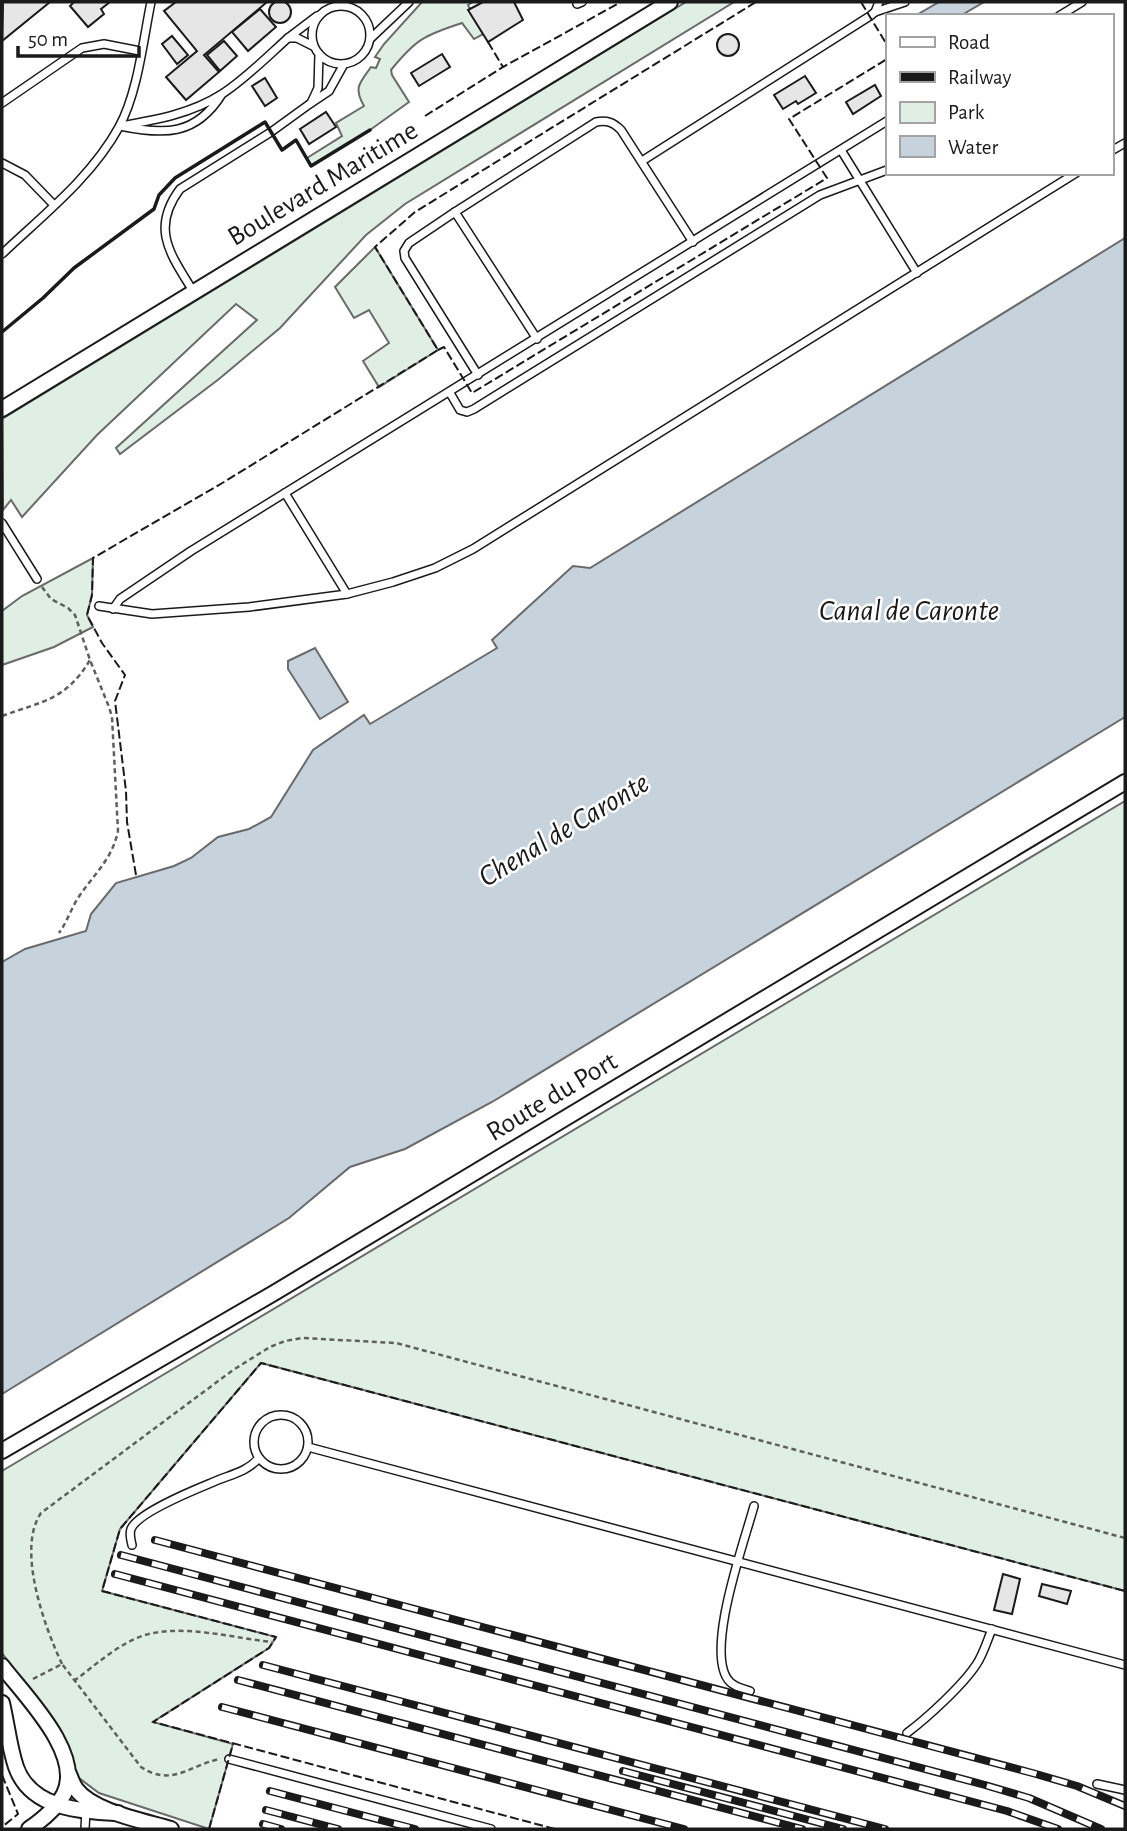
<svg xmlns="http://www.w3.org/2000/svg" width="1127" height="1831" font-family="'Alegreya Sans',sans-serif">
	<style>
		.green { fill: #e0efe3; stroke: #6a6a6a; stroke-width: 2 }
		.water { fill: #c6d2dc; stroke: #6a6a6a; stroke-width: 2 }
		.building { fill: #e6e6e6; stroke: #1a1a1a; stroke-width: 2 }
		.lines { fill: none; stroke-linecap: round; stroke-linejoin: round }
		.lane-casing { stroke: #1a1a1a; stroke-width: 10 }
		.street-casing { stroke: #1a1a1a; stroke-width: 18 }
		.path { stroke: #5f5f5f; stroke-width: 2.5; stroke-dasharray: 5 3.5; stroke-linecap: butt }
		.lane { stroke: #fff; stroke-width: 7 }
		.street { stroke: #fff; stroke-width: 14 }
		.rail-casing { stroke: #1a1a1a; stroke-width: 8 }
		.rail { stroke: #fff; stroke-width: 5; stroke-dasharray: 16; stroke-linecap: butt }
		.fence { stroke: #1a1a1a; stroke-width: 2; stroke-dasharray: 9 3.5; stroke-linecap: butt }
		.wall { stroke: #1a1a1a; stroke-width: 3.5 }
		.labels { text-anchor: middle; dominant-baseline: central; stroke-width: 5; stroke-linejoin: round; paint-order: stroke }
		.street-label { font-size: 28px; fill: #1a1a1a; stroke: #fff }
		.water-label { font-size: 30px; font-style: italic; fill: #1a1a1a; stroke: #fff }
	</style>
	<rect width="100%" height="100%" fill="#fff"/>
	<g class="green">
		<path d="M422 2H473L468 5 483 34 474 39 462 23C425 35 416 39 391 70L392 75 409 102 370 130 312 166 307 158 342 136 336 123 364 106C353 87 360 83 371 67L376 68 380 59 375 57 384 44Z"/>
		<path d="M686 2H734L405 204 366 235 280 328 219 379 120 454 116 448 257 320 236 304 97 435 22 517 11 500 3 510 2 419Z"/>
		<path d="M375 247 438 350 379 387 363 361 389 343 369 310 354 318 335 287Z"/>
		<path d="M93 558 92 595 87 615 93 627 54 647 2 665V611L22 596Z"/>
		<path d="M1125 801V1591L261 1363 120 1529 102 1591 276 1637 269 1648 153 1722 233 1744 209 1829 99 1793 79 1778 60 1731 2 1653V1471Z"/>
	</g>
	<g class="water">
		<path d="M939 2H984L960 16H915Z"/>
		<path d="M1125 238V717L492 1102 405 1149 350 1167 289 1218 2 1394V962L25 949 86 931 91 914 116 883 174 866 191 858 218 837 249 829 271 817 313 750 364 715 370 724 497 648 492 640 573 566 590 568Z"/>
		<path d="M315 648 348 702 320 719 288 669V661Z"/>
	</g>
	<g class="building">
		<circle cx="280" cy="12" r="11"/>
		<path d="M3 2H50L2 41Z"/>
		<path d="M74 2H110L101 9 104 14 88 27 70 6Z"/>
		<path d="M176 2H267L204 55 219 72 186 100 166 77 197 51 164 11Z"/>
		<path d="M483 2H514L523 20 488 42 468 10Z"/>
		<path d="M260 9 276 27 248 51 232 32Z"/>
		<circle cx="728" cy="45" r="11"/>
		<path d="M172 36 188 55 177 64 162 44Z"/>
		<path d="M224 41 237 56 220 71 207 55Z"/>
		<path d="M442 54 450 67 419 86 411 73Z"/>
		<path d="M805 76 816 93 798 104 796 101 783 109 774 95Z"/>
		<path d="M265 78 277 98 265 106 252 86Z"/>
		<path d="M875 85 881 96 853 114 846 102Z"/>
		<path d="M326 112 336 127 309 144 300 129Z"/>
		<path d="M1003 1574 1020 1579 1012 1614 994 1610Z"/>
		<path d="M1042 1584 1071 1591 1067 1604 1039 1596Z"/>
	</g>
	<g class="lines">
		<defs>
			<g id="lane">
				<path d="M577 4 582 2"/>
				<circle cx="341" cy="35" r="29"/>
				<path d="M875 12 905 2"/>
				<path d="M1059 16 1082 2"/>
				<path d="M370 39 409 2"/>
				<path d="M313 46 297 38H288L317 16"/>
				<path d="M319 54 318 88 311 103 329 91 344 64"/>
				<path d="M222 94C196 136 164 135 120 126 155 120 191 114 222 94 245 79 267 57 288 38"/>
				<path d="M2 103 82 48 104 44 140 51"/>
				<path d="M841 150 917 273"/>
				<path d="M1111 151 1125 143"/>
				<path d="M642 161 870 16 875 12 879 2"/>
				<path d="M2 163 25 175 54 205"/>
				<path d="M455 212 409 243 404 251 405 258 478 375"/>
				<path d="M2 254C43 215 91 178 119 127 138 92 143 41 151 2"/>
				<path d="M193 291C171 255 150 229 180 189L271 132 311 103"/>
				<path d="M537 339 455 212 596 122C607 120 613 122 621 130L693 242"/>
				<path d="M450 393 460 410 467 412 474 409 820 195 887 170"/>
				<path d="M285 493 347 594"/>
				<path d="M2 523 37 579"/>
				<path d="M99 606 152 614 249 607 347 594 393 582 435 568 473 549 1076 173"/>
				<path d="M113 609 120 599 191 551 887 121"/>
				<circle cx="281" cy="1442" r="27"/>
				<path d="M308 1447 1125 1665"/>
				<path d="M132 1545C131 1540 129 1535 131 1529 137 1513 194 1490 211 1483 228 1475 246 1473 259 1458"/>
				<path d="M750 1691C743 1689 735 1687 730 1682 703 1655 745 1540 754 1506"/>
				<path d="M907 1733C927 1718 962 1686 976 1665 983 1655 987 1641 992 1629"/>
				<path d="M229 1759 491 1829"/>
				<path d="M1097 1784 1125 1790"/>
				<path d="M85 1829 86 1809"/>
			</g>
			<g id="street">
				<path d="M2 409 670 2"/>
				<path d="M2 1451 274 1293 1125 782"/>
				<path d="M2 1666C25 1696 84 1754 64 1794 56 1809 42 1820 29 1829"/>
				<path d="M2 1703C7 1724 9 1746 16 1767 31 1809 80 1811 118 1813"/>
				<path d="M69 1774C71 1779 73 1785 76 1789 93 1812 145 1821 171 1829"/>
			</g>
		</defs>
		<use href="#lane" class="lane-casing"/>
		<use href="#street" class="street-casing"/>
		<g class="path">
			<path d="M42 587 51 599 68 608 75 615 90 660 109 707 112 717 118 831C112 860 93 875 78 898 71 909 67 922 59 933"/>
			<path d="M2 716C43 701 66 700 90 660"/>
			<path d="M62 1664C45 1628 16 1549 41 1513L233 1370 270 1347 285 1341 302 1338 396 1343 1125 1538"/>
			<path d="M33 1679 62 1664 141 1767C171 1787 189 1766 219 1759"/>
			<path d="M74 1681C97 1664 123 1639 153 1633 191 1626 234 1638 272 1642"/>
		</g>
		<use href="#lane" class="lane"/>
		<use href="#street" class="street"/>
		<defs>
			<g id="rail">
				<path d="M155 1540 1036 1774 1077 1786 1125 1806"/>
				<path d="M121 1555 985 1785 1029 1798 1101 1829"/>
				<path d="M115 1574 1007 1811 1058 1829"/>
				<path d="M263 1665 885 1829"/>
				<path d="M238 1680 802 1829"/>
				<path d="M222 1707 684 1829"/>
				<path d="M623 1771 843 1829"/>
				<path d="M270 1791 415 1829"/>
				<path d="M266 1810 338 1829"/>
				<path d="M263 1824 281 1829"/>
			</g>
		</defs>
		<use href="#rail" class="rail-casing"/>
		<use href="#rail" class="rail"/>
		<g class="fence">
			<path d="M861 2 887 45"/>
			<path d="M488 42 503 67 621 2"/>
			<path d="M425 116 503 67"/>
			<path d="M438 350 444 347 472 393 827 178 789 119 887 59"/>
			<path d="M136 875 127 822 126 791 115 701 125 675 102 643 87 615 92 595 93 558 224 482 438 350 375 247 415 212 756 2"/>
			<path d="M2 1775 18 1814 2 1827"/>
			<path d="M209 1829 233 1744"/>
			<path d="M555 1829 153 1722 269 1648 276 1637 102 1591 120 1529 261 1363 1125 1591"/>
		</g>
		<path class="wall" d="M2 332 43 298 74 268 154 209 159 195 175 178 265 122 282 150 296 140 311 166 370 130"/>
	</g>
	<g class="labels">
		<g class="street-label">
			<text transform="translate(323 184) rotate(-31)">Boulevard Maritime</text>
			<text transform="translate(552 1097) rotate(-31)">Route du Port</text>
		</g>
		<g class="water-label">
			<text x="909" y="611">Canal de Caronte</text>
			<text transform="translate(564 830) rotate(-31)">Chenal de Caronte</text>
		</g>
	</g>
	<rect width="1127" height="1831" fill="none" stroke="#1a1a1a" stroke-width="7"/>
	<rect x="886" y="14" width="228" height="161" fill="#ffffff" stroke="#a3a3a3" stroke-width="2"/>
	<rect x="900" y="37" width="35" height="10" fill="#ffffff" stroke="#a3a3a3" stroke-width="2"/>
	<text x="948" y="49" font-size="21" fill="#1a1a1a">Road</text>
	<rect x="900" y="72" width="35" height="10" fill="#1a1a1a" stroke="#a3a3a3" stroke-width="2"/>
	<text x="948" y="84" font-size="21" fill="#1a1a1a">Railway</text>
	<rect x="900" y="102" width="35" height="21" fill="#e0efe3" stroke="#a3a3a3" stroke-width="2"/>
	<text x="948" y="119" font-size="21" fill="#1a1a1a">Park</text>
	<rect x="900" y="136" width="35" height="21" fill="#c6d2dc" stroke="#a3a3a3" stroke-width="2"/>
	<text x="948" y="154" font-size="21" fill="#1a1a1a">Water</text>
	<path d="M18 46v10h121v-10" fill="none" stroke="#1a1a1a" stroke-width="3.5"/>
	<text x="28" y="46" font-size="21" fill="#1a1a1a" stroke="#ffffff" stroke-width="5" paint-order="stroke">50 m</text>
</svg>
